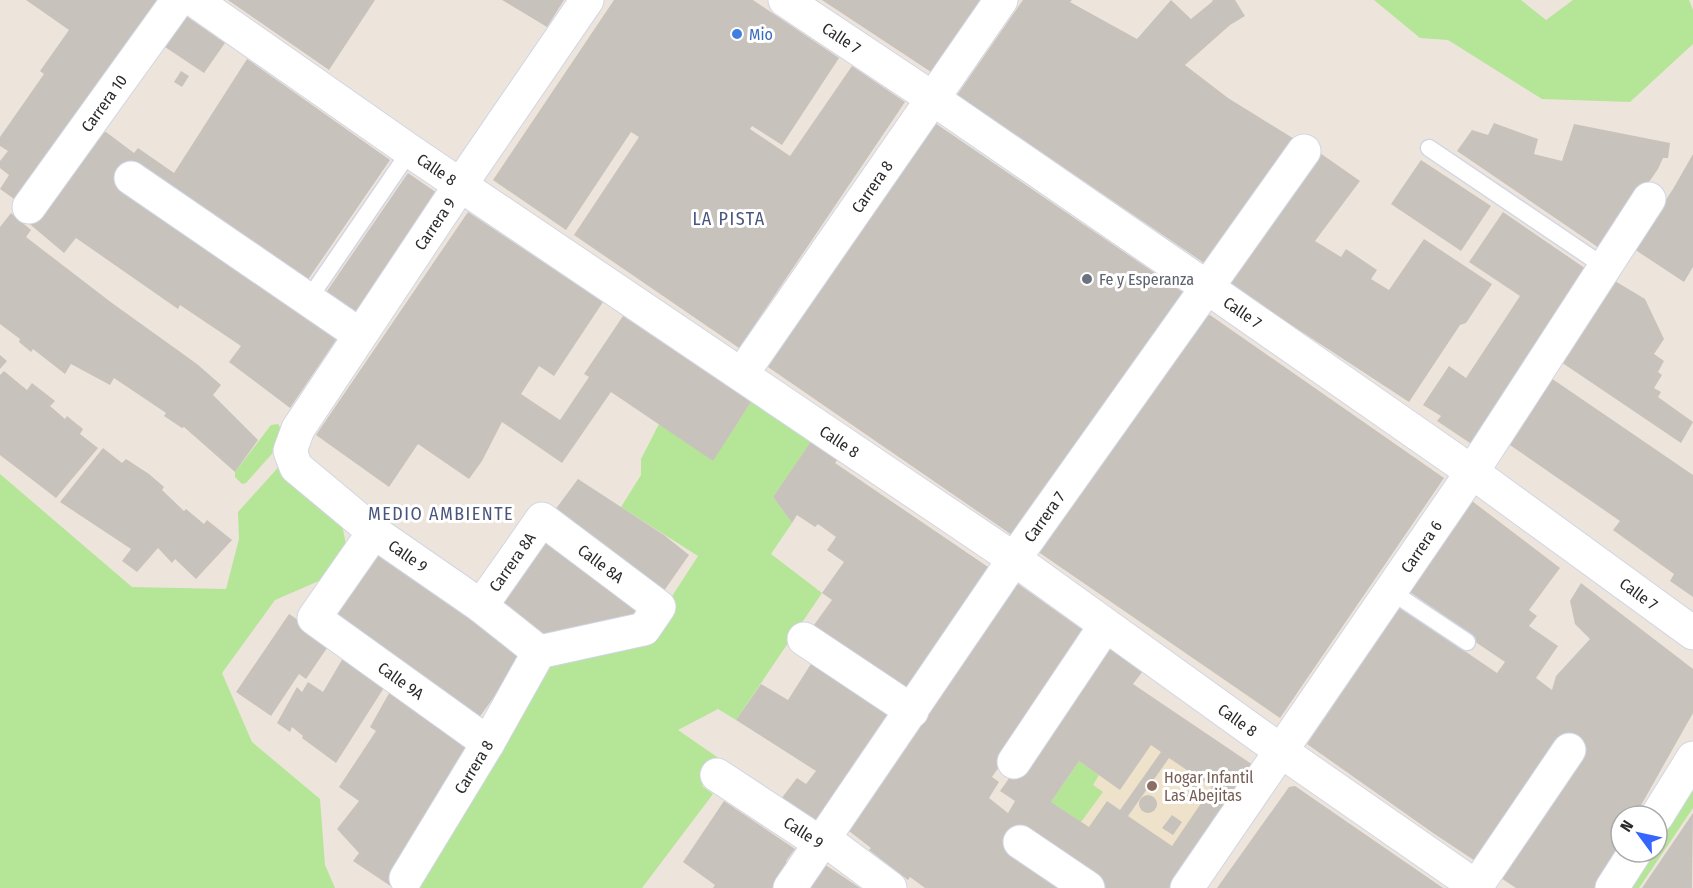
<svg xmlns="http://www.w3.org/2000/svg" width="1693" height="888" font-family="'Fira Sans Condensed',sans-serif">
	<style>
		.education { fill: #efe2cb }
		.green { fill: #b5e597 }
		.building { fill: #c8c2bc; fill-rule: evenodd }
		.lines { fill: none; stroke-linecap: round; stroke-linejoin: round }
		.service-casing { stroke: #d1d6e4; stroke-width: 19 }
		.minor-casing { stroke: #d1d6e4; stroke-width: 35 }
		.tertiary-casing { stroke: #d1d6e4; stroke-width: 35 }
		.secondary-casing { stroke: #d1d6e4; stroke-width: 35 }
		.service { stroke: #fff; stroke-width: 16 }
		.minor { stroke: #fff; stroke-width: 33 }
		.tertiary { stroke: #fff; stroke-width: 33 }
		.secondary { stroke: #fff; stroke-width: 33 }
		.shop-dot { fill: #3f7fe0; stroke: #fff; stroke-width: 2 }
		.worship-dot { fill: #6b7280; stroke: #fff; stroke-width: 2 }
		.education-dot { fill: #8d6e63; stroke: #fff; stroke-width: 2 }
		.labels { text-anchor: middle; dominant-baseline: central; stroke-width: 6; stroke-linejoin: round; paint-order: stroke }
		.shop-label { font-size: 16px; fill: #366cbe; stroke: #fff; text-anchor: start }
		.street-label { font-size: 16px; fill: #2a2a2a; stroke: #fff }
		.worship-label { font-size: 16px; fill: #5b616d; stroke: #fff; text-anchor: start }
		.education-label { font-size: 16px; fill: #785e54; stroke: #fff; text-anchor: start }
		.neighbourhood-label { font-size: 18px; letter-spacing: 1.5px; fill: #49557c; stroke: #fff }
	</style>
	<rect width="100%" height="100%" fill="#ede5dc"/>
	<path class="education" d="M1126 694 1256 767 1174 885 1051 802Z"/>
	<g class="green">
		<path d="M1374 0H1521L1546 20 1573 0H1689L1693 10V44L1630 102 1542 99 1448 40 1420 38Z"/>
		<path d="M751 402 811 442 773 497 792 523 771 554 822 593 736 720 718 709 678 730 720 759 702 786 713 794 642 888H415L545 666 647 635 698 556 621 507 641 475V459L659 424 713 460Z"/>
		<path d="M278 424 285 435 278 447 246 483 242 484 235 477V472L271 425Z"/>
		<path d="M283 462 340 515 349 559 335 574 275 600 222 673 252 742 320 799 325 865 335 888H0V474L132 587 226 589 239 539 238 512Z"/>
		<path d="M1079 761 1099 775 1093 785 1103 792 1081 822 1051 802Z"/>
		<path d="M1693 782V808L1639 888H1629L1650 852H1657V840Z"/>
	</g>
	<g class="building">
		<path d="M26 0H159L17 201 0 189 9 175 0 168V161L8 151 0 146V137L44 74 40 71 69 30Z"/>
		<path d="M228 0H375L329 70Z"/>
		<path d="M502 0H564L547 27Z"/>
		<path d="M614 0H753L839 58 782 145 752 126 750 129 790 156 852 66 905 102 739 348 574 235 639 137 631 132 566 230 493 180Z"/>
		<path d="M822 0H981L931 72Z"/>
		<path d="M1023 0H1072L1070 2 1137 39 1171 0 1191 19 1213 1 1212 0H1235L1245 16 1230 25 1185 65 1228 98 1296 140 1210 267 957 95Z"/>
		<path d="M186 16 225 43 204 73 165 47Z"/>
		<path d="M247 59 390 160 307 281 128 162 117 178 340 334 290 408 229 362 241 346 180 305 178 309 76 238 64 253 26 221 100 133 106 132 134 153 138 148 174 173Z"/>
		<path d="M181 71 189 76 182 87 174 82Z"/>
		<path d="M935 123 1184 293 1012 535 768 367Z"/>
		<path d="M1494 123 1538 139 1534 154 1562 161 1574 124 1670 143 1668 158H1663L1658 169 1602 250 1457 151 1472 130 1488 135Z"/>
		<path d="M1320 153 1360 181 1315 241 1341 257 1346 249 1377 270 1371 279 1389 290 1424 239 1492 284 1466 323 1460 325 1409 402 1229 284Z"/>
		<path d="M1693 154V267L1684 282 1634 249 1673 189Z"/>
		<path d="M1421 160 1491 206 1461 251 1391 204Z"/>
		<path d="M408 173 437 193 355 315 325 294Z"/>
		<path d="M468 212 603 302 554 376 539 366 521 394 560 420 589 377 584 374 623 316 751 402 713 461 611 392 562 463 502 422 482 461 469 479 418 444 389 487 316 435Z"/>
		<path d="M1503 212 1589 271 1473 445 1437 421 1441 416 1423 405 1449 366 1466 378 1520 296 1469 262Z"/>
		<path d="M11 213 31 230 26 237 112 303 197 364 221 385 213 395 258 440 235 472 184 427 182 428 164 416 166 413 114 378 110 385 71 364 65 374 33 349 31 352 19 342 20 339 0 324V227Z"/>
		<path d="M1615 281 1645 299 1664 339 1654 354 1664 361 1658 372 1662 375 1654 388 1661 392 1658 397 1693 422 1681 443 1561 362Z"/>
		<path d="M1210 315 1444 478 1280 718 1037 551 1203 317Z"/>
		<path d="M0 355 7 361 0 369Z"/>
		<path d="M4 371 27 390 32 383 55 401 50 406 65 419 67 416 83 429 80 434 98 448 56 498 0 455V375Z"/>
		<path d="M1551 378 1693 475V597L1670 581 1674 574 1613 530 1620 521 1507 443Z"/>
		<path d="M812 440 839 458 835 463 991 569 902 696 809 632 832 600 822 593 844 562 827 550 836 537 818 524 815 527 797 515 792 523 773 497Z"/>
		<path d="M103 448 122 463 126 459 149 474 164 487 162 490 184 511 186 509 204 524 207 520 232 540 196 579 175 559 172 563 158 548 137 572 122 561 131 549 60 502Z"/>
		<path d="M578 479 664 535 689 555 661 595 552 514Z"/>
		<path d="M1472 501 1560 568 1529 610 1537 616 1529 626 1558 646 1536 678 1552 690 1556 676 1590 639 1575 624 1570 601 1581 583 1693 669V713L1635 816H1621V842L1595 888H1516L1433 833 1307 744 1400 607 1497 673 1505 662 1474 641 1476 638 1410 592Z"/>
		<path d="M545 533 650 610 543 641 494 607Z"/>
		<path d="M374 546 525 654 473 726 322 619Z"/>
		<path d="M1014 581 1090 635 992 777 999 782 989 798 1008 813 1015 801 1000 791 1104 645 1143 671 1133 684 1256 767 1172 888H925L910 877 908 880 869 850 871 848 849 831ZM1151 745 1161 752 1120 810 1107 801 1089 827 1051 802 1079 761 1120 790ZM1169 758 1212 787 1172 846 1128 816Z"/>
		<path d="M289 614 331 642 306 679 299 674 271 716 236 692Z"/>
		<path d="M346 653 387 683 336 763 302 738 303 736 292 727 290 732 277 723 297 687 302 692 308 682 323 692Z"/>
		<path d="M816 656 893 707 817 823 781 799 797 778 806 784 816 771 736 720 761 684 788 700Z"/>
		<path d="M392 688 474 747 419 844 392 887 353 861 359 853 337 829 359 801 339 787 376 731 370 727Z"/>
		<path d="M1194 783 1204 790 1195 804 1185 796Z"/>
		<path d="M1295 786 1353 826 1443 888H1217L1289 787Z"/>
		<circle cx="1148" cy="804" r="9"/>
		<path d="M724 801 795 849 786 861 790 864 773 888H713L715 885 683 862Z"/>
		<path d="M1693 813 1692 888H1642Z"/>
		<path d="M1172 815 1182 822 1173 835 1162 828Z"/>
		<path d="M824 864 860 888H809Z"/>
	</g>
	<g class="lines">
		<defs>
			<g id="service">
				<path d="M1429 148 1605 267"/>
				<path d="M308 300 410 151"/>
				<path d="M1389 590 1467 642"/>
			</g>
			<g id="minor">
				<path d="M131 178 360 335"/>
				<path id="s1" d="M461 184 298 429 290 451 296 467 374 532 481 606 539 652"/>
				<path id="s2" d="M29 207 178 0"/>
				<path id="s3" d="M742 374 1001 0"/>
				<path id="s4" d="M374 532 314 618 488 743"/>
				<path id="s5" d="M481 606 542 519 659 607 644 629 539 652"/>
				<path d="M804 639 912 711"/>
				<path d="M1014 762 1105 626"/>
				<path id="s6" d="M717 775 820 843 835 847 890 888"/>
				<path d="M1020 842 1088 888"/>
				<path id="s7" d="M406 878 488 743 539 652"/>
				<path d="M1476 887 1569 750"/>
				<path id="s8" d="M790 888 1014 559 1304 151"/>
				<path id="s9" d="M1187 888 1472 472 1649 199"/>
			</g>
			<path id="tertiary" d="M461 184 587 0"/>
			<g id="secondary">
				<path id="s10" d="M194 0 410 151 1014 559 1281 751 1478 888"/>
				<path id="s11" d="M785 0 932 98 1208 288 1472 472 1693 633"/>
				<path d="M1657 816 1693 758"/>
				<path d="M1612 888 1635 852"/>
			</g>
		</defs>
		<use href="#service" class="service-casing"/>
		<use href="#minor" class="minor-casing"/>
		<use href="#tertiary" class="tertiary-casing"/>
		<use href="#secondary" class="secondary-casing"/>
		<use href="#service" class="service"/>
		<use href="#minor" class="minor"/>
		<use href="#tertiary" class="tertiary"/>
		<use href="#secondary" class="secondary"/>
	</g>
	<circle class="shop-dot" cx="737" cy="34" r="6"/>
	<circle class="worship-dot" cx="1087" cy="279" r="6"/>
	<circle class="education-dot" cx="1152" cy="786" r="6"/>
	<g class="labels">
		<g class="shop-label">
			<text x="749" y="34">Mio</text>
		</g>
		<g class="street-label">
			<text stroke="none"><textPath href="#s11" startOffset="68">Calle 7</textPath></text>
			<text stroke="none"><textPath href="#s2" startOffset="128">Carrera 10</textPath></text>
			<text stroke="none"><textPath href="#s10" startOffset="296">Calle 8</textPath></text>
			<text stroke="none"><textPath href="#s3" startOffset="228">Carrera 8</textPath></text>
			<text transform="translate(435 224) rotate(-56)">Carrera 9</text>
			<text stroke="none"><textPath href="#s11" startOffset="554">Calle 7</textPath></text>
			<text stroke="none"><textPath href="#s10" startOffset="782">Calle 8</textPath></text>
			<text stroke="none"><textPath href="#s8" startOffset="450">Carrera 7</textPath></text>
			<text stroke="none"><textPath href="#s9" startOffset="414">Carrera 6</textPath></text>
			<text stroke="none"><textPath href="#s1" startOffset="478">Calle 9</textPath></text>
			<text stroke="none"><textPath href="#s5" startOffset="54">Carrera 8A</textPath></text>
			<text stroke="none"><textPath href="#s5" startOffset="180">Calle 8A</textPath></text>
			<text stroke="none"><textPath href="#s11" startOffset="1040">Calle 7</textPath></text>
			<text stroke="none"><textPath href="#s4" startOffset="212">Calle 9A</textPath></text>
			<text stroke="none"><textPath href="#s10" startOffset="1268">Calle 8</textPath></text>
			<text stroke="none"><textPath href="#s7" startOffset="130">Carrera 8</textPath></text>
			<text stroke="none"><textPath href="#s6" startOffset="104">Calle 9</textPath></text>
		</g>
		<g class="worship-label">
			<text x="1099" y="279">Fe y Esperanza</text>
		</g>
		<g class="education-label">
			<text x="1164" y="777">Hogar Infantil<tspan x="1164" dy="18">Las Abejitas</tspan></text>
		</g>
		<g class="neighbourhood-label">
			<text x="729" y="219">LA PISTA</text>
			<text x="441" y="514">MEDIO AMBIENTE</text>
		</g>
	</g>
	<g transform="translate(1639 834) rotate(303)"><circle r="28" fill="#ffffff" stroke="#aaaaaa" stroke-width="1.5"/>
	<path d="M0-4.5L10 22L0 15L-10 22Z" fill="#3766fe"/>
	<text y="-9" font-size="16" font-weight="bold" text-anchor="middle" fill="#2a2a2a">N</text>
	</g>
</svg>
